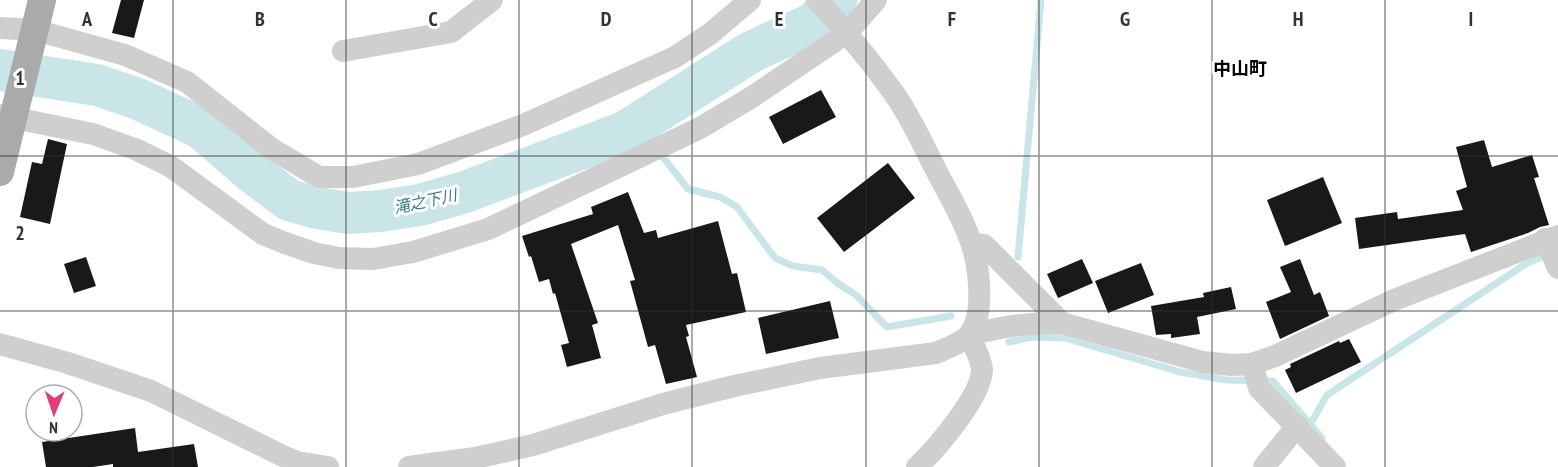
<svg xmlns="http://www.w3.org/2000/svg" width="1558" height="467" font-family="'PT Sans Narrow','Noto Sans JP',sans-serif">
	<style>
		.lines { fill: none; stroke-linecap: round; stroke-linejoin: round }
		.stream { stroke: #c9e5e8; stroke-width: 7 }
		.river { stroke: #c9e5e8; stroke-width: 42 }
		.building { fill: #191919 }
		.minor { stroke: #cfcfcf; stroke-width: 22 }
		.major { stroke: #aaa; stroke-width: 28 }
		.grid { fill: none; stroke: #323232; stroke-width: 1.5; stroke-opacity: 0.55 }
		.labels { text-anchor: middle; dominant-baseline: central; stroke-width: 6; stroke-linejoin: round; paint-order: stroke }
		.water-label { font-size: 16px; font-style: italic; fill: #3d7d86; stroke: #fff }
		.quarter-label { font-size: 18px; font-weight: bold; fill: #000; stroke: #fff }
		.grid-label { font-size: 20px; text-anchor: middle; font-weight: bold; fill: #323232; stroke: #fff; stroke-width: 6; stroke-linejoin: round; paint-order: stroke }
	</style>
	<rect width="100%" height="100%" fill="#fff"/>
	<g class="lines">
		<g class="stream">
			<path d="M637 124 688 189 720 197 737 207 775 258 793 266 822 270 840 285 856 295 887 327 951 316"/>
			<path d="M1018 257 1041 0"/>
			<path d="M1009 342 1033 337 1065 338 1180 372 1226 380 1273 381 1322 438"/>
			<path d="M1310 425 1327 395 1524 265 1541 257"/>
		</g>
		<path class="river" d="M0 70 97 85 138 99 201 128 253 173 289 200 317 208 348 213 380 211 420 205 465 192 625 132 751 52 814 23 836 0"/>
	</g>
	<g class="building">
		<path d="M121 0H144L134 38 112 33Z"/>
		<path d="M821 90 836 117 783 144 769 117Z"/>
		<path d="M48 139 67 144 50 224 20 217 32 162 42 164Z"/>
		<path d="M1484 140 1492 167 1532 155 1539 177 1534 178 1549 225 1540 227 1528 233 1471 252 1465 234 1359 249 1355 218 1397 212 1398 219 1463 210 1456 191 1467 187 1456 147Z"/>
		<path d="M888 163 915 198 844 252 817 218Z"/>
		<path d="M1323 177 1342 223 1285 246 1267 200Z"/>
		<path d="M628 192 644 233 656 230 658 238 718 221 732 274 737 273 746 312 686 325 689 336 686 337 697 377 666 384 655 345 648 347 630 281 635 280 618 225 571 244 598 323 592 325 601 358 567 367 561 345 569 343 555 293 553 294 549 279 539 282 531 256 529 257 522 236 593 214 591 207Z"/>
		<path d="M86 257 96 286 74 293 64 264Z"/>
		<path d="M1082 259 1093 283 1058 298 1047 274Z"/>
		<path d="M1300 259 1314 295 1320 292 1329 316 1280 339 1266 302 1291 292 1280 267Z"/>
		<path d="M1141 263 1154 295 1108 313 1095 281Z"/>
		<path d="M1231 287 1236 309 1197 317 1200 334 1171 338V334L1156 335 1151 306 1204 297 1203 293Z"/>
		<path d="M830 301 839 338 766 354 758 318Z"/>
		<path d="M1349 339 1361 362 1296 393 1285 370 1291 367 1290 364 1339 341 1340 343Z"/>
		<path d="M135 428 138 452 194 444 198 467H113V464L93 467H46L42 442Z"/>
	</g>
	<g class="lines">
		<g class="minor">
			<path d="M0 28 35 30 125 55 187 82 272 149 319 177H353L418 164 523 125 675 57 710 34 750 0"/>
			<path d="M343 51 451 32 492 0"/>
			<path d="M0 115 93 134 135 149 170 166 263 234 285 243 314 253 339 258 373 259 413 252 488 229 700 128 752 97 847 33 876 0"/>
			<path d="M1545 239 1558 268"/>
			<path d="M972 244 984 245 1062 323"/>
			<path d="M0 344 68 363 151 391 285 457 297 462 328 467"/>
			<path d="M1252 364 1259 388 1335 467"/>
			<path d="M409 467 475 458 533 445 663 404 734 386 820 368 936 353C947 348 960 344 968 336 986 317 979 265 971 242 963 218 949 195 937 172 923 145 911 117 893 92 870 60 844 29 817 0"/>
			<path d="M917 467C936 449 981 397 982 370 982 360 973 345 969 335 1002 327 1028 322 1062 323L1203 362 1232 365 1252 364 1275 356 1394 300 1558 236"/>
			<path d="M1264 467 1297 426"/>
		</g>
		<path class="major" d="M0 172 42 0"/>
	</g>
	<path class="grid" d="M173 0V467M346 0V467M519 0V467M692 0V467M866 0V467M1039 0V467M1212 0V467M1385 0V467M0 156H1558M0 311H1558"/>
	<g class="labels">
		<g class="water-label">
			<text transform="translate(425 201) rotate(-12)">滝之下川</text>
		</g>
		<g class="quarter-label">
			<text x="1240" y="68">中山町</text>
		</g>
	</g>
	<g class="grid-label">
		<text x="87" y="26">A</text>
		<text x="260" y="26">B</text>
		<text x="433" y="26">C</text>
		<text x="606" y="26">D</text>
		<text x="779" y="26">E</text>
		<text x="952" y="26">F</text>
		<text x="1125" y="26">G</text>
		<text x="1298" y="26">H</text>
		<text x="1471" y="26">I</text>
		<text x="20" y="85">1</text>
		<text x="20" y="240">2</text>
	</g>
	<g transform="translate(54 413) rotate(182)"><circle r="28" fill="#ffffff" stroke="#adadad" stroke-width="1.5"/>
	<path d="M0-4.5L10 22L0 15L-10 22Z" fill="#e03e76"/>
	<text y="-9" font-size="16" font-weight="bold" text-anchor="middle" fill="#323232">N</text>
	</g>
</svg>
